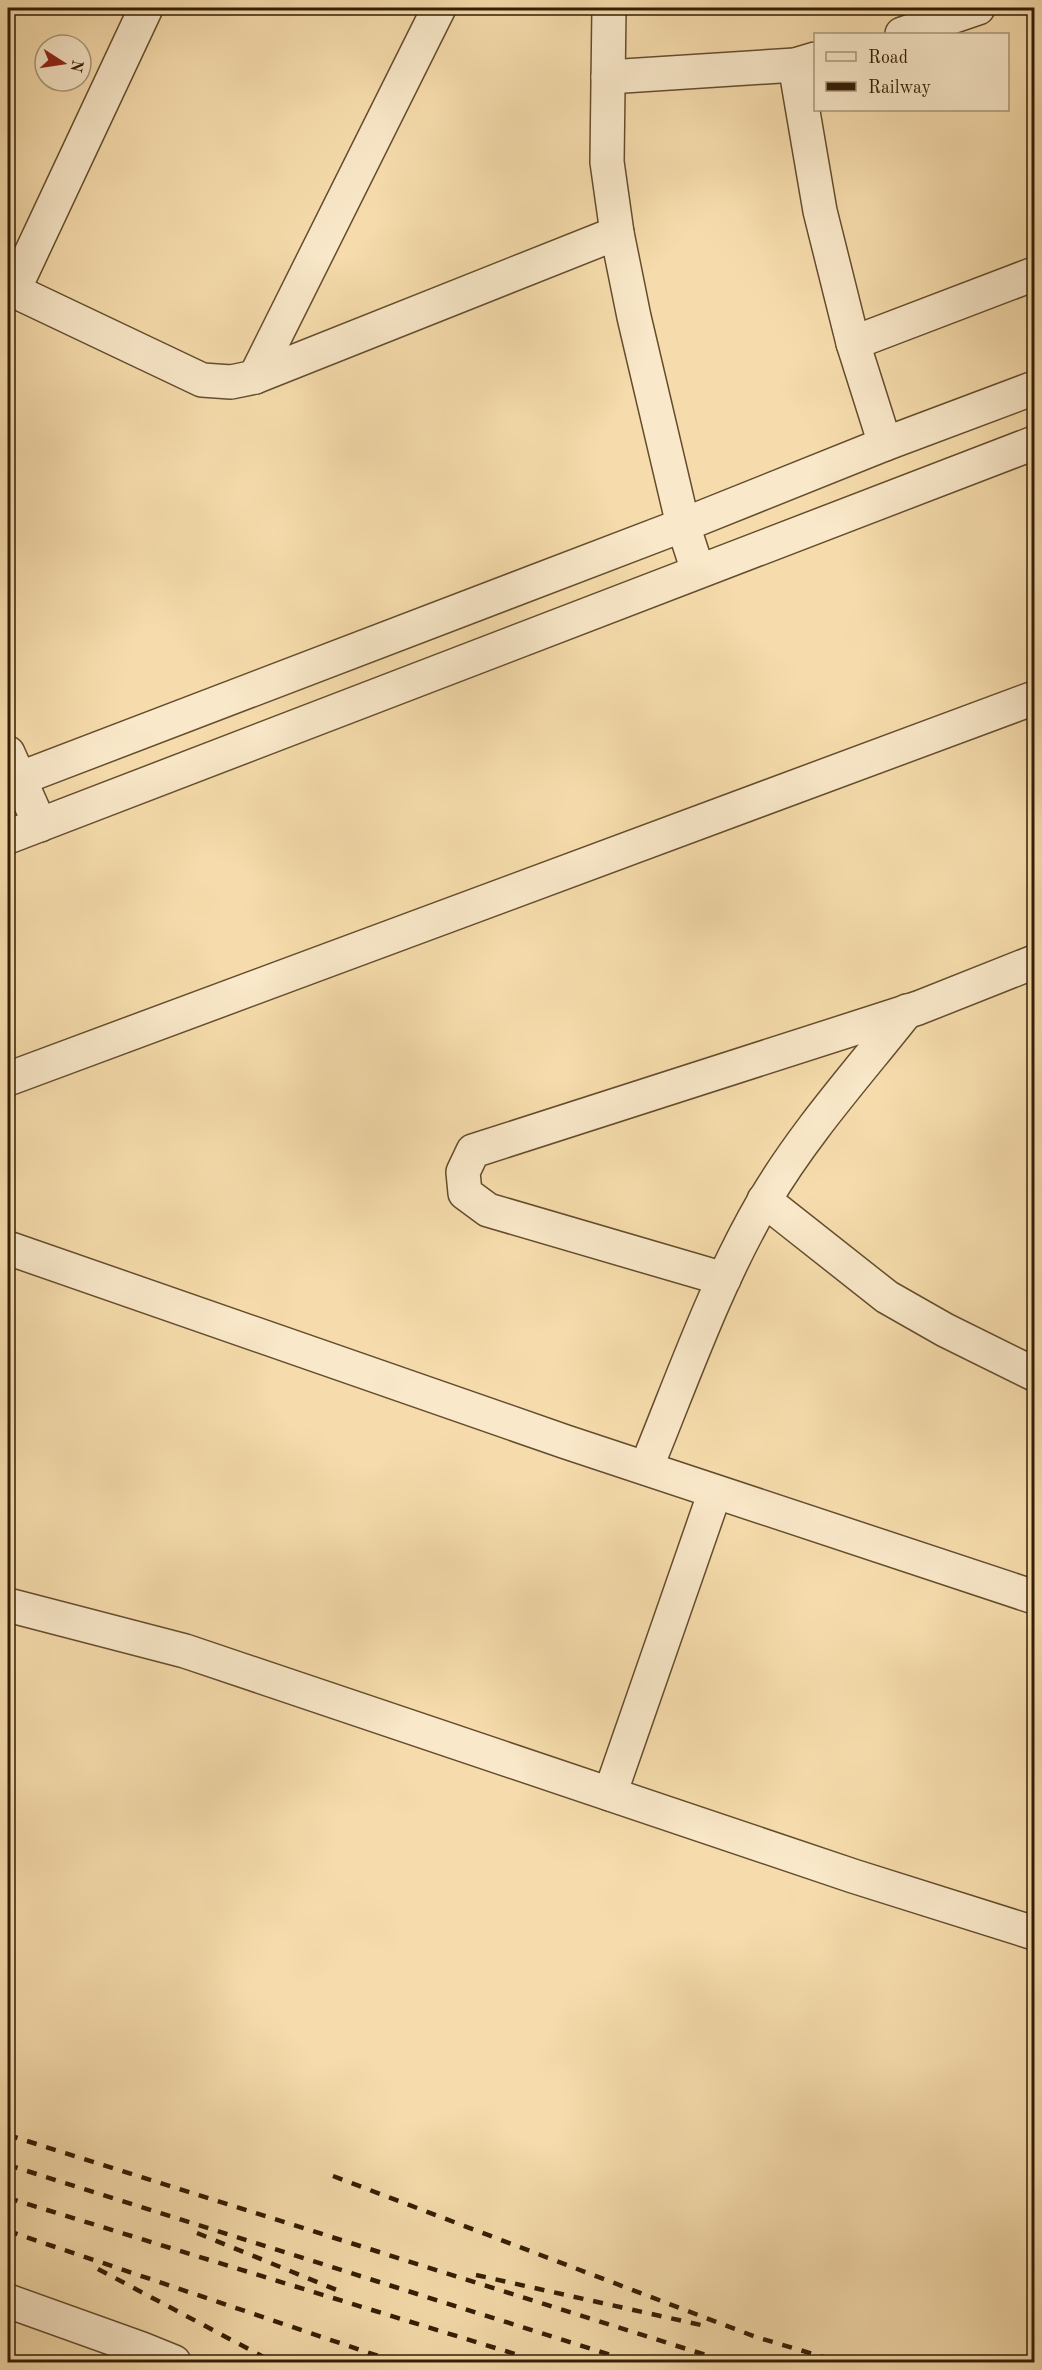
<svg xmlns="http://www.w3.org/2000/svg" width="1042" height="2370" font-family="'Old Standard TT',serif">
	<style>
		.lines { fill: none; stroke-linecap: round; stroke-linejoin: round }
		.minor-casing { stroke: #644d2e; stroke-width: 36 }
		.minor { stroke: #f9e8c9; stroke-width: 33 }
		.rail { stroke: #331d04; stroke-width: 4.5; stroke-dasharray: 10 10; stroke-linecap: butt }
	</style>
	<rect width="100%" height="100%" fill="#f6dcac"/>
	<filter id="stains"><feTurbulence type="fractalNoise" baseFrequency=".00333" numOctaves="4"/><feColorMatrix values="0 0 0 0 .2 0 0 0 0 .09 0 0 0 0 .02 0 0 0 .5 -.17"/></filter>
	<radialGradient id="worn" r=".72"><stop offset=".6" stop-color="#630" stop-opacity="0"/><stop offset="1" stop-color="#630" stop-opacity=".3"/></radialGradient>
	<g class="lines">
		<defs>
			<g id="minor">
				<path d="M146 8 18 281 19 292 25 296 202 380 231 382 255 377 617 233"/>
				<path d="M609 8 607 162 617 233 634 317 683 525 698 571"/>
				<path d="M902 34 978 8"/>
				<path d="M795 65 820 211 853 343 885 444"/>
				<path d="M608 77 795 65 815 59"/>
				<path d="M853 343 1034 274"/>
				<path d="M255 377 439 8"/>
				<path d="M8 753 40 825"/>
				<path d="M8 783 683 525 885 444 1034 388"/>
				<path d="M8 837 1034 443"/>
				<path d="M8 1079 1034 698"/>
				<path d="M764 1200 887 1297 945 1330 1034 1374"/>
				<path d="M8 1248 566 1442 1034 1597"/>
				<path d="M724 1279 488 1210 465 1193 463 1172 473 1151 918 1008 1034 962"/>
				<path d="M646 1468C683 1378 715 1285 764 1201 804 1133 858 1073 907 1011"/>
				<path d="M8 1605 185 1651 853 1876 1034 1933"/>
				<path d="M610 1794 715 1492"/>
				<path d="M8 2301 142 2349 174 2362"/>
			</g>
		</defs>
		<use href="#minor" class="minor-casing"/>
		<use href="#minor" class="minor"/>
		<g class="rail">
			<path d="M8 2135 728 2362"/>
			<path d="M8 2165 633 2362"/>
			<path d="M333 2176 756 2337 840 2362"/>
			<path d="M8 2198 541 2362"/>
			<path d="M8 2231 396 2362"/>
			<path d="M197 2233 344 2293"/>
			<path d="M98 2269 273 2362"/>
			<path d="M476 2275 710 2327"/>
		</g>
	</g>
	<rect width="1042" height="2370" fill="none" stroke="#f6dcac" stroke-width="30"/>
	<rect x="9" y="9" width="1024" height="2352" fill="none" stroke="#331d04" stroke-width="3"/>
	<rect x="15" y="15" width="1012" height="2340" fill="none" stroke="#331d04" stroke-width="1.5"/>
	<rect x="814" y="33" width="195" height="78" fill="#f9e8c9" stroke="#aa977a" stroke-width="1.5"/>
	<rect x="826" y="52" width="30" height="9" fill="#f9e8c9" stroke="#aa977a" stroke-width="1.5"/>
	<text x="868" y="63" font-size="18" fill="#331d04">Road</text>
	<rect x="826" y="82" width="30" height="9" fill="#331d04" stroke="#aa977a" stroke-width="1.5"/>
	<text x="868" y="93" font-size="18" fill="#331d04">Railway</text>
	<g transform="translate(63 63) rotate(102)"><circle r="28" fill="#f9e8c9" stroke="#aa977a" stroke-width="1.5"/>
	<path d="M0-4.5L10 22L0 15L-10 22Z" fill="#8f2418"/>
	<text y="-9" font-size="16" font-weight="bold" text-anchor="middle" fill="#331d04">N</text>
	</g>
	<rect width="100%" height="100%" filter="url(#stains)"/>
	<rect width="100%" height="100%" fill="url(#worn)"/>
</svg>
